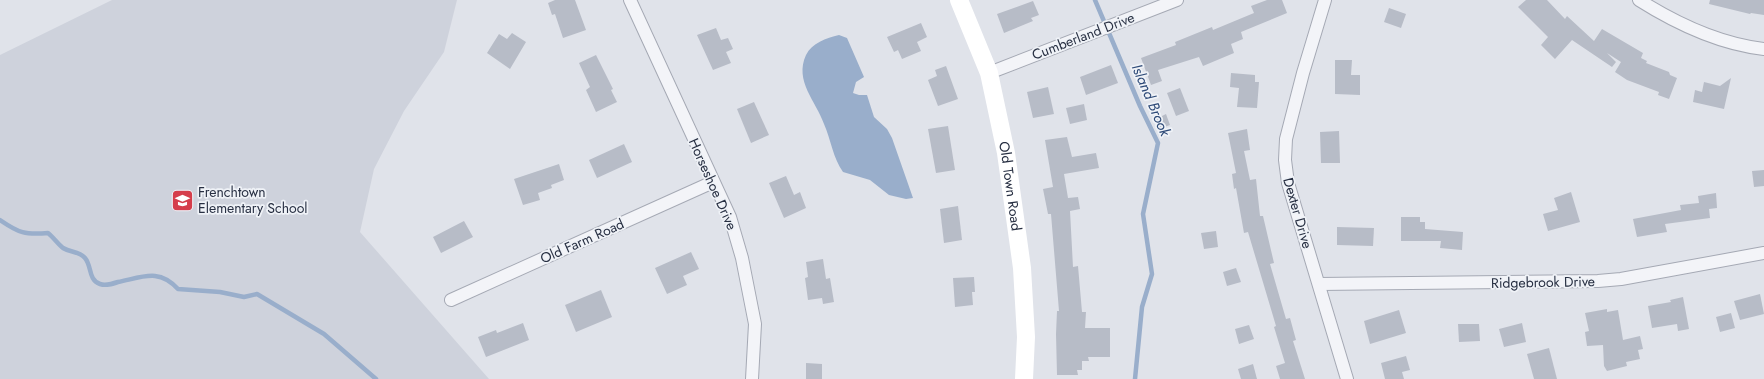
<svg xmlns="http://www.w3.org/2000/svg" width="1764" height="379" font-family="Jost,sans-serif">
	<style>
		.built { fill: #ced2dc }
		.water { fill: #99aecb }
		.lines { fill: none; stroke-linecap: round; stroke-linejoin: round }
		.stream { stroke: #99aecb; stroke-width: 4.5 }
		.building { fill: #b7bcc7 }
		.minor-casing { stroke: #a5a9b4; stroke-width: 14 }
		.minor { stroke: #f3f4f8; stroke-width: 12 }
		.secondary { stroke: #fff; stroke-width: 18 }
		.labels { text-anchor: middle; dominant-baseline: central; stroke-width: 3.5; stroke-linejoin: round; paint-order: stroke }
		.street-label { font-size: 14px; fill: #272f42; stroke: #eff2f7 }
		.poi-label { font-size: 14px; fill: #272f42; stroke: #eff2f7; text-anchor: start }
		.water-label { font-size: 15px; font-style: italic; fill: #2f4b78; stroke: #eff2f7 }
	</style>
	<rect width="100%" height="100%" fill="#e0e3ea"/>
	<path class="built" d="M112 0H457L444 52 404 111 374 169 360 232 489 379H0V55Z"/>
	<path class="water" d="M839 35 847 38 864 77 856 82 853 93 859 95H867L874 117 887 129 892 138 913 198 906 199 889 195 870 180 843 172C833 158 831 140 824 124 816 101 794 81 806 55 812 43 826 38 839 35Z"/>
	<g class="lines">
		<g class="stream">
			<path d="M1095 0 1140 106 1158 143 1143 214 1152 274 1142 307 1135 379"/>
			<path d="M0 220C19 233 25 235 48 233 53 237 58 244 63 248 71 253 79 251 85 258 92 266 88 280 100 284 106 286 112 284 118 282 143 277 159 268 178 289L220 292 244 297 257 294 324 334 376 379"/>
		</g>
	</g>
	<g class="building">
		<path d="M555 0H575L586 30 563 38 555 14 552 15 548 3Z"/>
		<path d="M1267 0H1282L1287 13 1241 32 1243 39 1231 44 1234 53 1203 66 1199 57 1158 70 1162 81 1151 85 1141 58 1176 45 1175 42 1212 27 1213 30 1254 13 1251 6Z"/>
		<path d="M1526 0H1547L1565 19 1567 16 1594 41 1602 29 1643 53 1641 58 1647 61 1646 63 1669 72 1670 75 1677 78 1669 99 1658 95 1659 92 1627 80 1615 72 1621 62 1607 53 1616 62 1612 67 1572 40 1555 59 1541 45 1548 37 1518 7Z"/>
		<path d="M1710 0H1764V15L1751 13 1750 14 1709 4Z"/>
		<path d="M1033 1 1039 15 1031 18 1033 21 1004 33 997 14Z"/>
		<path d="M1389 8 1406 14 1401 28 1384 22Z"/>
		<path d="M921 23 927 37 917 42 921 51 902 59 898 50 894 52 887 37Z"/>
		<path d="M716 28 721 40 728 38 733 49 726 52 731 63 713 70 697 35Z"/>
		<path d="M512 33 526 42 510 69 487 53 499 34 507 39Z"/>
		<path d="M596 55 613 89 611 90 617 102 596 112 586 90 590 87 579 63Z"/>
		<path d="M1335 60H1352L1351 75H1360V95L1335 94Z"/>
		<path d="M1111 65 1118 83 1086 95 1080 77Z"/>
		<path d="M946 66 958 99 938 106 928 80 937 76 935 70Z"/>
		<path d="M1231 73 1255 75V82H1259L1257 108 1237 107 1239 88 1230 87Z"/>
		<path d="M1731 78 1724 109 1693 102 1695 90 1702 92 1704 82 1720 86Z"/>
		<path d="M1048 87 1054 114 1033 118 1027 92Z"/>
		<path d="M1180 88 1189 111 1176 116 1167 93Z"/>
		<path d="M754 102 769 135 751 143 737 109Z"/>
		<path d="M1084 104 1087 120 1070 124 1066 108Z"/>
		<path d="M1166 114 1170 125 1159 129 1156 119Z"/>
		<path d="M948 126 955 170 936 173 928 129Z"/>
		<path d="M1247 129 1250 150 1244 151 1250 180 1256 179 1260 216H1263L1274 263 1270 264 1286 319 1290 318 1296 340 1293 341 1305 379H1280L1276 366 1285 363 1274 327 1276 326 1248 232 1244 233 1236 188 1234 189 1232 174 1236 173 1228 133Z"/>
		<path d="M1339 131 1340 163H1321L1320 132Z"/>
		<path d="M1067 137 1072 157 1096 153 1099 168 1064 174 1068 198 1078 197 1080 209 1070 211 1073 267 1078 266 1082 312H1086L1085 328H1110V357H1088L1089 361H1082V370H1077L1078 375H1057L1056 334 1057 311H1059L1051 214H1048L1043 189 1053 187 1045 140Z"/>
		<path d="M624 144 632 162 597 178 589 160Z"/>
		<path d="M559 164 564 180 551 185 552 188 538 193 540 200 523 205 514 179Z"/>
		<path d="M1764 170V186L1754 187 1752 171Z"/>
		<path d="M786 176 794 195 800 192 806 208 784 218 769 183Z"/>
		<path d="M1571 192 1580 222 1548 231 1543 214 1558 210 1554 198Z"/>
		<path d="M1716 193 1717 208 1709 209 1710 218 1665 224 1667 232 1637 237 1633 219 1681 210 1680 205 1699 203 1698 196Z"/>
		<path d="M958 206 962 240 944 243 940 209Z"/>
		<path d="M1401 217H1420V222H1425V229L1463 232 1462 250 1440 248 1441 241H1401Z"/>
		<path d="M464 221 473 237 441 253 433 237Z"/>
		<path d="M1337 227 1374 228 1373 246 1337 245Z"/>
		<path d="M1216 231 1218 247 1204 249 1201 233Z"/>
		<path d="M691 252 699 269 683 276 687 285 667 294 655 268Z"/>
		<path d="M823 259 826 279 830 278 834 302 823 304 822 298 808 300 805 278 808 277 806 262Z"/>
		<path d="M1236 268 1241 282 1227 286 1223 272Z"/>
		<path d="M974 277 975 292H972L973 305 955 307 953 278Z"/>
		<path d="M601 290 612 317 576 332 565 305Z"/>
		<path d="M1760 294 1764 314 1740 320 1734 301Z"/>
		<path d="M1683 297 1689 329 1678 331 1677 324 1652 328 1648 306 1671 302 1670 300Z"/>
		<path d="M1607 309V312L1618 310 1623 340 1640 336 1643 349 1638 350 1640 359 1626 362 1627 366 1607 371 1604 366 1603 345 1587 346 1585 332 1589 331 1585 313Z"/>
		<path d="M1399 310 1406 333 1370 344 1364 321Z"/>
		<path d="M1731 313 1735 328 1720 332 1716 317Z"/>
		<path d="M523 323 529 340 486 357 478 337 496 330 497 333Z"/>
		<path d="M1522 323 1526 342 1504 347 1499 329Z"/>
		<path d="M1458 324H1479L1480 341 1459 342Z"/>
		<path d="M1249 325 1254 339 1239 344 1235 329Z"/>
		<path d="M1549 348 1557 379H1534L1527 354Z"/>
		<path d="M1406 356 1410 370 1402 372 1404 379H1385L1381 363Z"/>
		<path d="M806 363 822 364V379H806Z"/>
		<path d="M1253 364 1257 379H1241L1238 369Z"/>
	</g>
	<g class="lines">
		<defs>
			<g id="minor">
				<path d="M630 0 730 217 742 258 755 324 752 379"/>
				<path d="M1325 0 1303 73 1286 139 1285 160 1288 183 1347 379"/>
				<path d="M1639 0C1677 24 1720 44 1764 49"/>
				<path d="M989 73 1177 0"/>
				<path d="M1319 284 1598 281 1621 279 1764 253"/>
				<path d="M451 300 713 182"/>
			</g>
		</defs>
		<use href="#minor" class="minor-casing"/>
		<use href="#minor" class="minor"/>
		<path class="secondary" id="s1" d="M959 0 989 73 1006 153 1022 268 1026 337 1024 379"/>
	</g>
	<defs>
		<symbol id="school-square" viewBox="-11 -11 22 22"><rect x="-9" y="-9" width="18" height="18" rx="4" fill="#d53e4c" stroke="#eff2f7"/><path d="M0-5L7-2L0 1L-7-2ZM-4 1L0 2.5L4 1V4Q0 6-4 4Z" fill="#fff"/></symbol>
	</defs>
	<g fill-rule="evenodd">
		<use href="#school-square" x="170" y="188" width="25" height="25"/>
	</g>
	<g class="labels">
		<g class="street-label">
			<text transform="translate(1083 36) rotate(-21)">Cumberland Drive</text>
			<text transform="translate(713 184) rotate(66)">Horseshoe Drive</text>
			<text stroke="none"><textPath href="#s1" startOffset="194">Old Town Road</textPath></text>
			<text transform="translate(1298 213) rotate(74)">Dexter Drive</text>
			<text transform="translate(582 241) rotate(-24)">Old Farm Road</text>
			<text transform="translate(1543 282) rotate(-1)">Ridgebrook Drive</text>
		</g>
		<g class="poi-label">
			<text x="198" y="192">Frenchtown<tspan x="198" dy="16">Elementary School</tspan></text>
		</g>
		<g class="water-label">
			<text transform="translate(1151 100) rotate(67)">Island Brook</text>
		</g>
	</g>
</svg>
